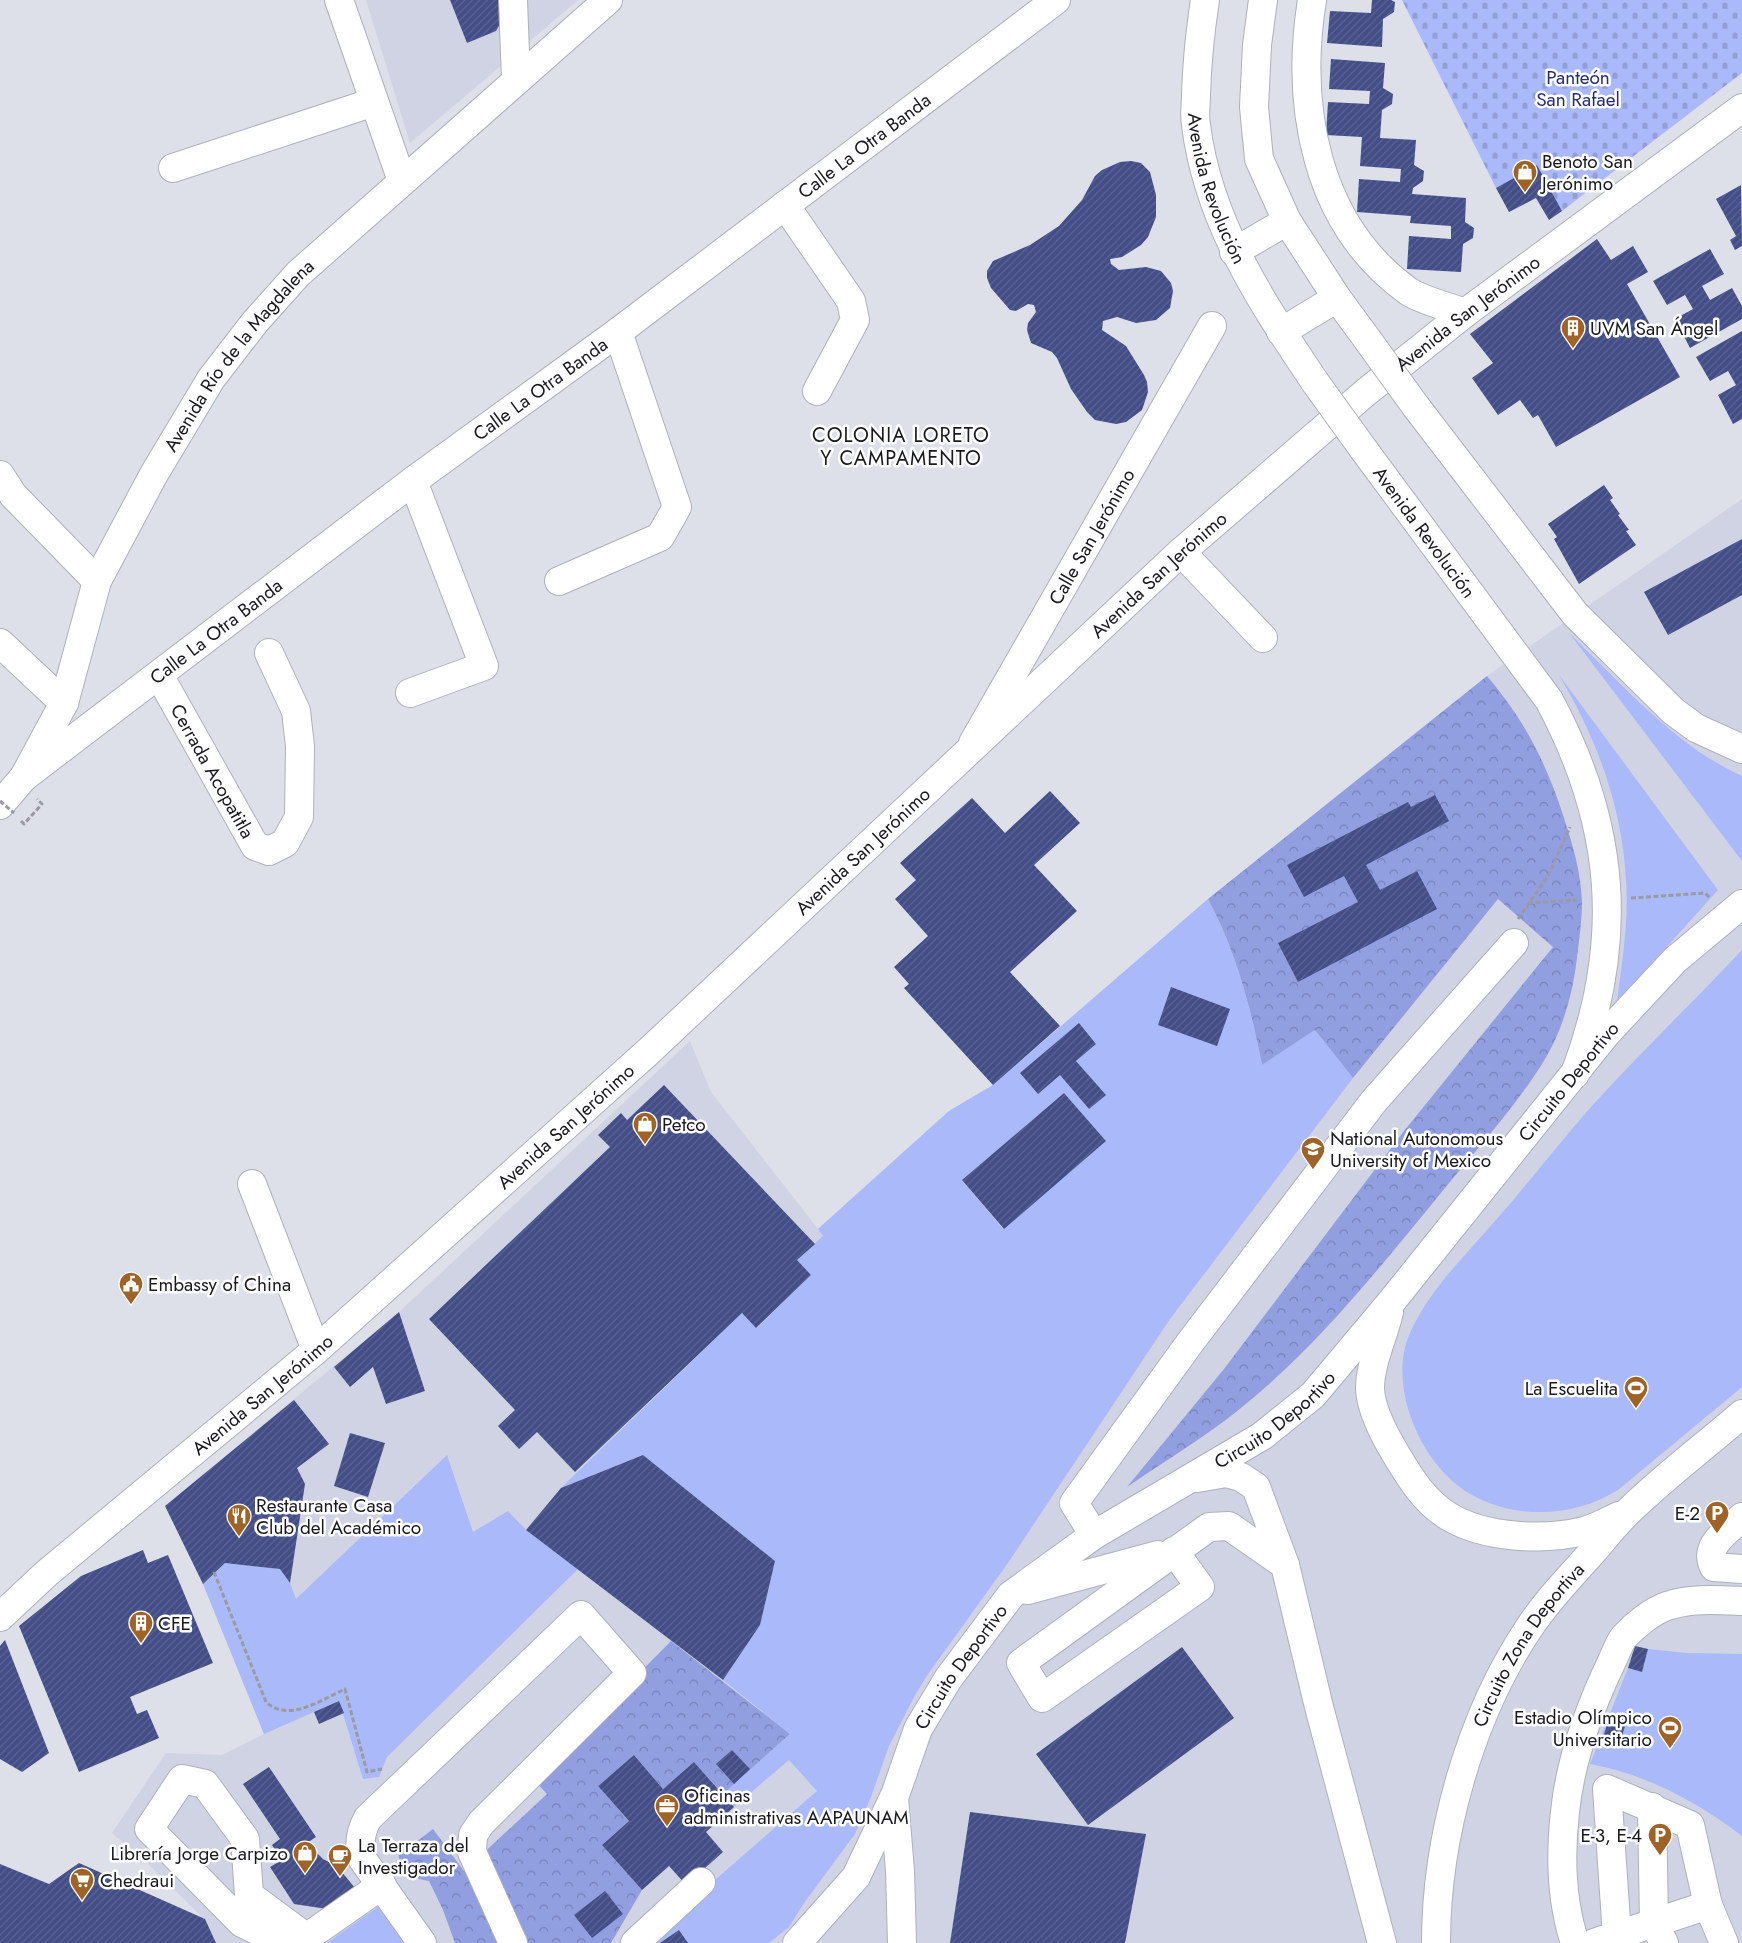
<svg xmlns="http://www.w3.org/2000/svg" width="1742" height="1943" font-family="Jost,sans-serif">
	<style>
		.built { fill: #cfd3e3 }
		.green { fill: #aab9fa; fill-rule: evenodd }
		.forest { fill: url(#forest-crowns) }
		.cemetery { fill: url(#cemetery-stones) }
		.building { fill: url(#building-hatch) }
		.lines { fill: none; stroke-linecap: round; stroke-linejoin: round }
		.minor-casing { stroke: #afb1ba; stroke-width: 30 }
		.major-casing { stroke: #afb1ba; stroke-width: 30 }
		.path { stroke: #999aa2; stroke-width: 3; stroke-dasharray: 5 2.5; stroke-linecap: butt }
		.minor { stroke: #fff; stroke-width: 28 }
		.major { stroke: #fff; stroke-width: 28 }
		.major-bridge-casing { stroke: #afb1ba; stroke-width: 30; stroke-linecap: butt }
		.path-bridge { stroke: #999aa2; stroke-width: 3; stroke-dasharray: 5 2.5; stroke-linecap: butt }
		.major-bridge { stroke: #fff; stroke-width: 28 }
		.labels { text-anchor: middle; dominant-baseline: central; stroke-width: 5; stroke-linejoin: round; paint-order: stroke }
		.park-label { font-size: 19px; fill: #272d78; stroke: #fff }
		.street-label { font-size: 19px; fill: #191a1d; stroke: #fff }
		.poi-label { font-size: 19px; fill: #191a1d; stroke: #fff; text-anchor: start }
		.neighbourhood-label { font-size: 20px; letter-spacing: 1px; fill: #191a1d; stroke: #fff }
	</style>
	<defs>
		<pattern id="forest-crowns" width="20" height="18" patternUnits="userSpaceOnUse" patternTransform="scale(1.25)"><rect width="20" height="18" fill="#919fe1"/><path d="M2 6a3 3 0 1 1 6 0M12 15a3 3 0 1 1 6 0" fill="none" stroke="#7681b6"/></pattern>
		<pattern id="cemetery-stones" width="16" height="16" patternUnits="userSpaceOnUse" patternTransform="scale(1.25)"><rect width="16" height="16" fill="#aab9fa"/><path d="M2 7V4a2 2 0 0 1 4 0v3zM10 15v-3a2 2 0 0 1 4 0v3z" fill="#929ed6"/></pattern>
		<pattern id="building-hatch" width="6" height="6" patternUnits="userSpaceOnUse" patternTransform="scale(1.25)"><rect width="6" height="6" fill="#434e88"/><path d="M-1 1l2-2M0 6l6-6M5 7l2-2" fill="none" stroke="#5b6492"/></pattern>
	</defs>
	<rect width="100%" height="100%" fill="#dddfe9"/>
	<g class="built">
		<path d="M366 0H578L410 143Z"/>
		<path d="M1742 499V1943H216L204 1919 144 1860 112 1833 166 1753 222 1755 264 1734 203 1584 165 1506 399 1312 690 1041 711 1092 818 1229 949 1111 993 1085 1208 899 1487 676Z"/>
	</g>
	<g class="green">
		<path d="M1570 634C1624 686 1674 745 1742 776V861Z"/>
		<path d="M1559 675 1718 890 1617 1002C1622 962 1629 921 1626 880 1622 806 1597 739 1559 675Z"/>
		<path d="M1208 899C1236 951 1251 1008 1262 1065L1315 1030 1353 1078 1170 1319 1008 1563 928 1674 914 1697 889 1746 871 1797 855 1834 804 1903 789 1927 769 1943H647L668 1921 817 1791 789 1760 734 1807 723 1794 790 1734 723 1680 760 1625 775 1561 643 1455 561 1488 742 1313 757 1328 811 1275 797 1260 823 1236 818 1229 949 1111 993 1085ZM1079 1024 1096 1044 1076 1061 1105 1095 1089 1109 1060 1075ZM1064 1093 1106 1141 1003 1229 962 1180Z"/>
		<path d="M1742 950V1387L1618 1490C1575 1517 1517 1520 1472 1495 1422 1468 1386 1386 1410 1333 1429 1290 1465 1256 1495 1221 1528 1184 1558 1144 1591 1107 1640 1053 1692 1003 1742 950Z"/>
		<path d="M447 1455 473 1532 508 1511 526 1530 578 1569 387 1757 379 1777 363 1779 339 1701 264 1734 203 1584 225 1563 280 1569 290 1583 296 1599Z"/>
		<path d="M1648 1649 1686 1653 1742 1654V1836C1696 1801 1648 1775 1590 1764L1628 1668 1642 1672Z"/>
		<path d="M382 1904 410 1943H327Z"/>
	</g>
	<g class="forest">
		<path d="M1487 676C1525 721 1546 762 1564 818 1573 846 1581 872 1582 902 1582 921 1579 940 1577 958 1573 993 1563 1029 1545 1059 1515 1109 1468 1159 1432 1204 1372 1277 1311 1353 1236 1412 1202 1439 1163 1462 1127 1487L1224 1369 1404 1131 1553 947 1498 899 1353 1078 1315 1030 1262 1065C1251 1008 1236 951 1208 899Z"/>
		<path d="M671 1641 790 1734 723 1794 694 1762 663 1789 634 1755 598 1786 629 1821 602 1845 642 1890 611 1943H455L443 1910 429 1881 414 1878 401 1868 396 1842 401 1846 412 1845 433 1829 464 1871 547 1794 534 1780Z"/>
	</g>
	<path class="cemetery" d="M1402 0H1742V73L1562 211 1537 165 1496 188Z"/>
	<g class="building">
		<path d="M450 0H503L508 11 496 31 467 43Z"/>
		<path d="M1372 0H1391L1395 2 1394 12 1383 19 1382 47 1327 43 1330 11 1371 13Z"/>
		<path d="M1331 59 1385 63 1383 88 1393 94 1392 104 1382 110 1380 138 1416 140 1414 165 1424 171 1423 181 1413 188 1412 194 1466 198 1465 222 1474 228 1473 238 1463 244 1461 272 1407 269 1409 236 1451 239V226L1410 223 1411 216 1357 212 1359 179 1400 182 1401 169 1360 166 1362 137 1326 135 1328 102 1369 104 1370 91 1329 89Z"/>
		<path d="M1131 161 1141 163 1150 172 1156 195V217L1148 237 1141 245 1122 257 1110 259 1111 264 1119 270 1146 267 1161 271 1171 283 1173 291 1170 308 1156 320 1136 323 1117 317 1103 321 1102 330 1126 346 1144 375 1147 382 1148 392 1142 410 1126 422 1116 424 1095 420 1087 412 1071 389 1057 358 1052 352 1031 343 1027 330 1028 323 1036 312 1034 305 1028 304 1016 311 1010 310 991 288 987 278V271L993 261 1030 245 1059 226 1082 200 1095 176 1102 170 1120 162Z"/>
		<path d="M1537 165 1562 211 1549 220 1536 198 1509 212 1496 188Z"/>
		<path d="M1741 185 1742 246 1735 250 1730 240 1736 236 1716 199Z"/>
		<path d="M1597 239 1611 260 1633 246 1648 272 1627 284 1680 377 1556 447 1538 415 1533 418 1520 400 1498 415 1472 378 1493 363 1470 334Z"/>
		<path d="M1710 249 1724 274 1702 286 1710 300 1732 288 1742 306V319L1690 348 1675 319 1693 309 1685 295 1667 305 1653 281Z"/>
		<path d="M1742 331V419L1733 424 1718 395 1736 385 1728 371 1710 381 1696 357Z"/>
		<path d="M1604 485 1613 498 1610 500 1620 514 1618 515 1629 530 1626 531 1636 545 1579 584 1554 539 1557 537 1548 524Z"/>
		<path d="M1742 539V595L1668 635 1644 592Z"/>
		<path d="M1050 791 1080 823 1034 865 1077 911 1010 972 1060 1026 993 1085 904 988 909 984 894 967 928 936 895 899 916 880 900 863 972 798 1005 833Z"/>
		<path d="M1435 795 1449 821 1366 865 1380 890 1417 871 1437 909 1298 982 1278 943 1358 902 1344 876 1304 897 1287 865 1408 802 1411 807Z"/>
		<path d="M1171 987 1230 1009 1217 1046 1158 1025Z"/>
		<path d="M1079 1023 1096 1044 1076 1061 1106 1095 1089 1109 1060 1075 1038 1094 1020 1073Z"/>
		<path d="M664 1085 815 1244 797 1260 811 1275 756 1328 742 1313 575 1472 537 1432 519 1449 498 1426 515 1410 429 1319 610 1147 598 1135 621 1113 627 1120Z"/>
		<path d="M1064 1093 1106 1141 1004 1229 962 1180Z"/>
		<path d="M399 1312 425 1391 386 1404 373 1367 350 1387 334 1367Z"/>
		<path d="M294 1400 329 1444 297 1468 305 1484 290 1583 280 1569 225 1563 203 1584 165 1506Z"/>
		<path d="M350 1433 385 1443 368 1497 334 1486Z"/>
		<path d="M643 1455 775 1561 760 1625 723 1680 526 1530 561 1488Z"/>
		<path d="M143 1550 148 1563 168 1555 213 1663 130 1697 137 1714 147 1710 159 1738 79 1772 19 1626 81 1576Z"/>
		<path d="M5 1640 49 1753 22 1772 0 1759V1646Z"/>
		<path d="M1635 1646 1648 1649 1642 1672 1628 1668Z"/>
		<path d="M1182 1647 1234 1718 1088 1825 1036 1754Z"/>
		<path d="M339 1701 344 1713 319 1724 314 1712Z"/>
		<path d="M1611 1713 1628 1718 1620 1741 1604 1734Z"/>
		<path d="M732 1750 750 1769 734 1784 716 1764Z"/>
		<path d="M634 1755 663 1789 694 1762 734 1807 706 1832 723 1852 686 1885 669 1866 642 1890 602 1845 629 1821 598 1786Z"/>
		<path d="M269 1767 316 1837 307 1843 323 1859 337 1866 355 1888 327 1909 294 1904 270 1867 282 1860 272 1845 280 1839 243 1784Z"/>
		<path d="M970 1812 1146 1834 1125 1943H950Z"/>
		<path d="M79 1863 205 1919 216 1943H0V1864L49 1884Z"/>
		<path d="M605 1891 623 1914 592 1938 574 1915Z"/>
		<path d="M679 1930 688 1943H660Z"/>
	</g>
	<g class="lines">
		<defs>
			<g id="minor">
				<path d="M339 0 402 181"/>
				<path d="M513 0 516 80"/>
				<path d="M1312 0C1295 106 1315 224 1408 291 1423 301 1447 306 1465 313"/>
				<path d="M173 168 374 102"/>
				<path d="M785 205 851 301 855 320 817 391"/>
				<path d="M0 475 13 495 97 581"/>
				<path d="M1181 552 1263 638"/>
				<path d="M559 581 660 537 677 507 618 332"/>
				<path d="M0 643 64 703"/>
				<path id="s1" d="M159 675 255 846 269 851 285 843 299 817 300 746 296 711 269 653"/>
				<path d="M410 693 484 666 413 481"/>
				<path id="s2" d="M973 743 1212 326"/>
				<path id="s3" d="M24 777 413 481 618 332 1056 0"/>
				<path d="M252 1184 316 1350"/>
				<path d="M1389 1312C1383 1338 1370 1363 1370 1389 1371 1411 1386 1438 1397 1456 1410 1478 1425 1502 1448 1516 1484 1538 1543 1541 1584 1531 1596 1528 1608 1521 1619 1516"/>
				<path d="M1197 1478 1226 1473 1241 1477 1256 1487 1285 1565 1319 1707 1382 1943"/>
				<path d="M1742 1517C1727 1532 1703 1545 1714 1567L1742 1569"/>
				<path d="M1094 1535 1074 1503 1189 1344 1374 1101 1514 943"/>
				<path d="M1174 1551 1200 1587 1042 1698 1021 1663 1209 1527 1229 1526 1285 1565"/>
				<path d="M1028 1590 1158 1555"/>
				<path d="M1652 1807 1654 1923 1664 1943"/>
				<path d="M283 1943 242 1923 149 1829 182 1779 205 1784 245 1839 249 1895 307 1938"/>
				<path d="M299 1943 382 1885"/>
				<path d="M422 1943 363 1860C358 1845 360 1832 368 1818L581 1615 632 1673 481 1823 473 1835 472 1852 513 1943"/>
				<path d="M635 1943 701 1882"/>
				<path d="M797 1943 856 1877 893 1799"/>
				<path id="s4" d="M902 1943 900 1871 894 1798 918 1729 948 1679 1011 1595 1094 1535 1262 1436 1313 1395 1392 1301 1606 1034 1675 960 1742 904"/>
				<path id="s5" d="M1436 1943C1436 1837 1470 1716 1529 1628 1548 1599 1572 1575 1595 1549 1606 1536 1617 1522 1630 1510 1665 1476 1705 1446 1742 1414"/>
				<path d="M1575 1943C1561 1901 1560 1856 1565 1812 1570 1761 1590 1707 1612 1661 1616 1653 1619 1643 1624 1637 1634 1626 1652 1611 1667 1606 1690 1598 1718 1600 1742 1601"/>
				<path d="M1594 1943 1708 1905"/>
				<path d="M1620 1943 1617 1936 1607 1789 1690 1825 1708 1905 1724 1943"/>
			</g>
			<g id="major">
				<path id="s6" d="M1205 0C1200 32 1197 62 1196 95 1196 105 1194 115 1196 125 1208 222 1262 303 1315 382"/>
				<path d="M1263 0 1257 45 1254 107 1259 159 1287 221 1337 298 1367 339"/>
				<path d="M1234 252 1287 221"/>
				<path d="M1281 332 1337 298"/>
				<path d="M1417 408 1575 614 1673 711 1696 728 1742 749"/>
				<path id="s7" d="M1364 450 1549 700C1616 825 1625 941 1575 1074"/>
				<path id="s8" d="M0 805 24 777 64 703 97 581 154 474 211 379 255 322 298 274 608 0"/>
				<path id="s9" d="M0 1617 47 1573 316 1350 649 1051 1181 552 1365 393 1465 313 1742 108"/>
			</g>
		</defs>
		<use href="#minor" class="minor-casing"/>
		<use href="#major" class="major-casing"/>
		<g class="path">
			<path d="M21 821 24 824 42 804 37 799"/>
			<path d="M1631 898 1705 893 1710 898"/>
			<path d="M1528 903 1580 900"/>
			<path d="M1518 919 1548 876 1570 827"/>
			<path d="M214 1572 266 1702C289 1723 321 1700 345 1689L367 1772 382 1769"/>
		</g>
		<use href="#minor" class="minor"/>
		<use href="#major" class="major"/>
		<defs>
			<g id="major-bridge">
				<path d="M1367 339 1417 408"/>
				<path d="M1315 382 1364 450"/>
			</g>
		</defs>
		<use href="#major-bridge" class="major-bridge-casing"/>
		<path class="path-bridge" d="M0 801 14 813"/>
		<use href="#major-bridge" class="major-bridge"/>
	</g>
	<defs>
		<symbol id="shop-pin" viewBox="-11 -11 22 30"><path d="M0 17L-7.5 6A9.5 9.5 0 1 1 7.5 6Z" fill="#a06327" stroke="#fff"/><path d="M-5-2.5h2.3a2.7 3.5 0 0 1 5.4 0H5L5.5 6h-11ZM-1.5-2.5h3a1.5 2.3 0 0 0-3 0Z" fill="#fff"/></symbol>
		<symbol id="building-pin" viewBox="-11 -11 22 30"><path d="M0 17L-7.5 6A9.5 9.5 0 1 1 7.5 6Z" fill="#a06327" stroke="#fff"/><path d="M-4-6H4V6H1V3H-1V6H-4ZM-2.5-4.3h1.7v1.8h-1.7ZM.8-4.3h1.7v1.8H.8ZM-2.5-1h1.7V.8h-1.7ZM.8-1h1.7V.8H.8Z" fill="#fff"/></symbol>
		<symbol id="university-pin" viewBox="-11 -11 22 30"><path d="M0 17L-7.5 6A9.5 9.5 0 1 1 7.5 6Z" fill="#a06327" stroke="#fff"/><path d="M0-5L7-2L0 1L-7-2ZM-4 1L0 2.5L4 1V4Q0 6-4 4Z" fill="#fff"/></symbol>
		<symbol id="civic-pin" viewBox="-11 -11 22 30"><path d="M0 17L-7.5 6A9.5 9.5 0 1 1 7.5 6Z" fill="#a06327" stroke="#fff"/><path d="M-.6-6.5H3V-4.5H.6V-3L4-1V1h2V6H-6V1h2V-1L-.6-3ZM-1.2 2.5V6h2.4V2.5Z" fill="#fff"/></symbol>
		<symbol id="stadium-pin" viewBox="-11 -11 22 30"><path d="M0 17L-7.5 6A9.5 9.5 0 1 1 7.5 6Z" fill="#a06327" stroke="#fff"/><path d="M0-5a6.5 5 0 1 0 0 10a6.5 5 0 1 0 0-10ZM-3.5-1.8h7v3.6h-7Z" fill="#fff"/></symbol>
		<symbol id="parking-pin" viewBox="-11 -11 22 30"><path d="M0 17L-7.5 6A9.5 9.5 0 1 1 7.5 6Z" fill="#a06327" stroke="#fff"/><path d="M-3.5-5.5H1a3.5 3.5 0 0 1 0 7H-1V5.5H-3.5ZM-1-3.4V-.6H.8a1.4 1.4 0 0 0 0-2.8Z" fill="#fff"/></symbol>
		<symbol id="restaurant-pin" viewBox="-11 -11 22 30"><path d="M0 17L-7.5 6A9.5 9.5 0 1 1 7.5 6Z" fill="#a06327" stroke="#fff"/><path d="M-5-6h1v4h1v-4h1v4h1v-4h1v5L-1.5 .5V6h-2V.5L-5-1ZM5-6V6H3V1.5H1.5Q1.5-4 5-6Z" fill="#fff"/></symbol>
		<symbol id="office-pin" viewBox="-11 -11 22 30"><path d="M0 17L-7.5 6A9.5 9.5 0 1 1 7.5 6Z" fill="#a06327" stroke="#fff"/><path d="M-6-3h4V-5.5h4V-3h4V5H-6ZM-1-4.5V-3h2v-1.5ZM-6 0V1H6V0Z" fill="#fff"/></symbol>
		<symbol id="cafe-pin" viewBox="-11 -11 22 30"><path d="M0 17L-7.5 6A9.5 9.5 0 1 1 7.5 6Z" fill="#a06327" stroke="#fff"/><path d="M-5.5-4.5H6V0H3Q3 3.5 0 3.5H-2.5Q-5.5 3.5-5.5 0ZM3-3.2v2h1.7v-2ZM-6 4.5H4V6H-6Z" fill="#fff"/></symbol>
		<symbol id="supermarket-pin" viewBox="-11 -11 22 30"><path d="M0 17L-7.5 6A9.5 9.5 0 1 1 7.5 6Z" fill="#a06327" stroke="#fff"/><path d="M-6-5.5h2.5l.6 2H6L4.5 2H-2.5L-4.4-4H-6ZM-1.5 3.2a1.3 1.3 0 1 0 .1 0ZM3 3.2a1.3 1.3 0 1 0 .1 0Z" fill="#fff"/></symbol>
	</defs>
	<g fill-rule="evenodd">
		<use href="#shop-pin" x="1511" y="158" width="28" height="38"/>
		<use href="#building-pin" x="1559" y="314" width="28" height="38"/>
		<use href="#shop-pin" x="631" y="1110" width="28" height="38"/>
		<use href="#university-pin" x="1299" y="1135" width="28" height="38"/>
		<use href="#civic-pin" x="117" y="1270" width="28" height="38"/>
		<use href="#stadium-pin" x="1622" y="1374" width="28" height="38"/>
		<use href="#parking-pin" x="1703" y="1499" width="28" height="38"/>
		<use href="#restaurant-pin" x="225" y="1502" width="28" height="38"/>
		<use href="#building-pin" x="127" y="1609" width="28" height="38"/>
		<use href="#stadium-pin" x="1656" y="1714" width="28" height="38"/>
		<use href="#office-pin" x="653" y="1792" width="28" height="38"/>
		<use href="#parking-pin" x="1646" y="1821" width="28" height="38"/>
		<use href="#shop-pin" x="291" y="1839" width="28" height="38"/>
		<use href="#cafe-pin" x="326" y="1842" width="28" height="38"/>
		<use href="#supermarket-pin" x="68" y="1866" width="28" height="38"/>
	</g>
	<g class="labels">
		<g class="park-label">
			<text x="1578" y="77">Panteón<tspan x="1578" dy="22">San Rafael</tspan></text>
		</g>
		<g class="street-label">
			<text stroke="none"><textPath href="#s3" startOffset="1051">Calle La Otra Banda</textPath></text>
			<text stroke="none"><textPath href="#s6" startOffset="192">Avenida Revolución</textPath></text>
			<text stroke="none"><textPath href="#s9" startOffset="1964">Avenida San Jerónimo</textPath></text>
			<text stroke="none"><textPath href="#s8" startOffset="515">Avenida Río de la Magdalena</textPath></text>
			<text stroke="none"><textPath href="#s3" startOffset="646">Calle La Otra Banda</textPath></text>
			<text stroke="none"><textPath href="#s7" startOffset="102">Avenida Revolución</textPath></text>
			<text stroke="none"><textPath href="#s2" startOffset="238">Calle San Jerónimo</textPath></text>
			<text stroke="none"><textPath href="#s9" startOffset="1559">Avenida San Jerónimo</textPath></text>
			<text stroke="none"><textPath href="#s3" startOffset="241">Calle La Otra Banda</textPath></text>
			<text stroke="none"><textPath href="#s1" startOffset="110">Cerrada Acopatitla</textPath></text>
			<text stroke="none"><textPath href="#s9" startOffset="1154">Avenida San Jerónimo</textPath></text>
			<text stroke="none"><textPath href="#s4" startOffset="1149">Circuito Deportivo</textPath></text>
			<text stroke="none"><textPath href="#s9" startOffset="749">Avenida San Jerónimo</textPath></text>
			<text stroke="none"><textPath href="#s9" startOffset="344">Avenida San Jerónimo</textPath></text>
			<text stroke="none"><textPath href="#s4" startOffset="699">Circuito Deportivo</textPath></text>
			<text stroke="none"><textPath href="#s5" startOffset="318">Circuito Zona Deportiva</textPath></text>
			<text stroke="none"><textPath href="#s4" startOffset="294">Circuito Deportivo</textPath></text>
		</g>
		<g class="poi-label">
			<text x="1542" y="161">Benoto San<tspan x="1542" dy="22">Jerónimo</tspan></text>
			<text x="1590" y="328">UVM San Ángel</text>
			<text x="662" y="1124">Petco</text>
			<text x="1330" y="1138">National Autonomous<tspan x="1330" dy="22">University of Mexico</tspan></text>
			<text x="148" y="1284">Embassy of China</text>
			<text x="1618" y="1388" text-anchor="end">La Escuelita</text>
			<text x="256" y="1505">Restaurante Casa<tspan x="256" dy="22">Club del Académico</tspan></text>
			<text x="1700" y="1513" text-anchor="end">E-2</text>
			<text x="158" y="1623">CFE</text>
			<text x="1652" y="1717" text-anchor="end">Estadio Olímpico<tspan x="1652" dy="22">Universitario</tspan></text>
			<text x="684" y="1795">Oficinas<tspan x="684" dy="22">administrativas AAPAUNAM</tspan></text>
			<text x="1642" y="1835" text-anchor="end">E-3, E-4</text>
			<text x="358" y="1845">La Terraza del<tspan x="358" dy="22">Investigador</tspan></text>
			<text x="288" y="1853" text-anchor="end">Librería Jorge Carpizo</text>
			<text x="100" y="1880">Chedraui</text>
		</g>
		<g class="neighbourhood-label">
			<text x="901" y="435">COLONIA LORETO<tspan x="901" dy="23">Y CAMPAMENTO</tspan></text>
		</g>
	</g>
</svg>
